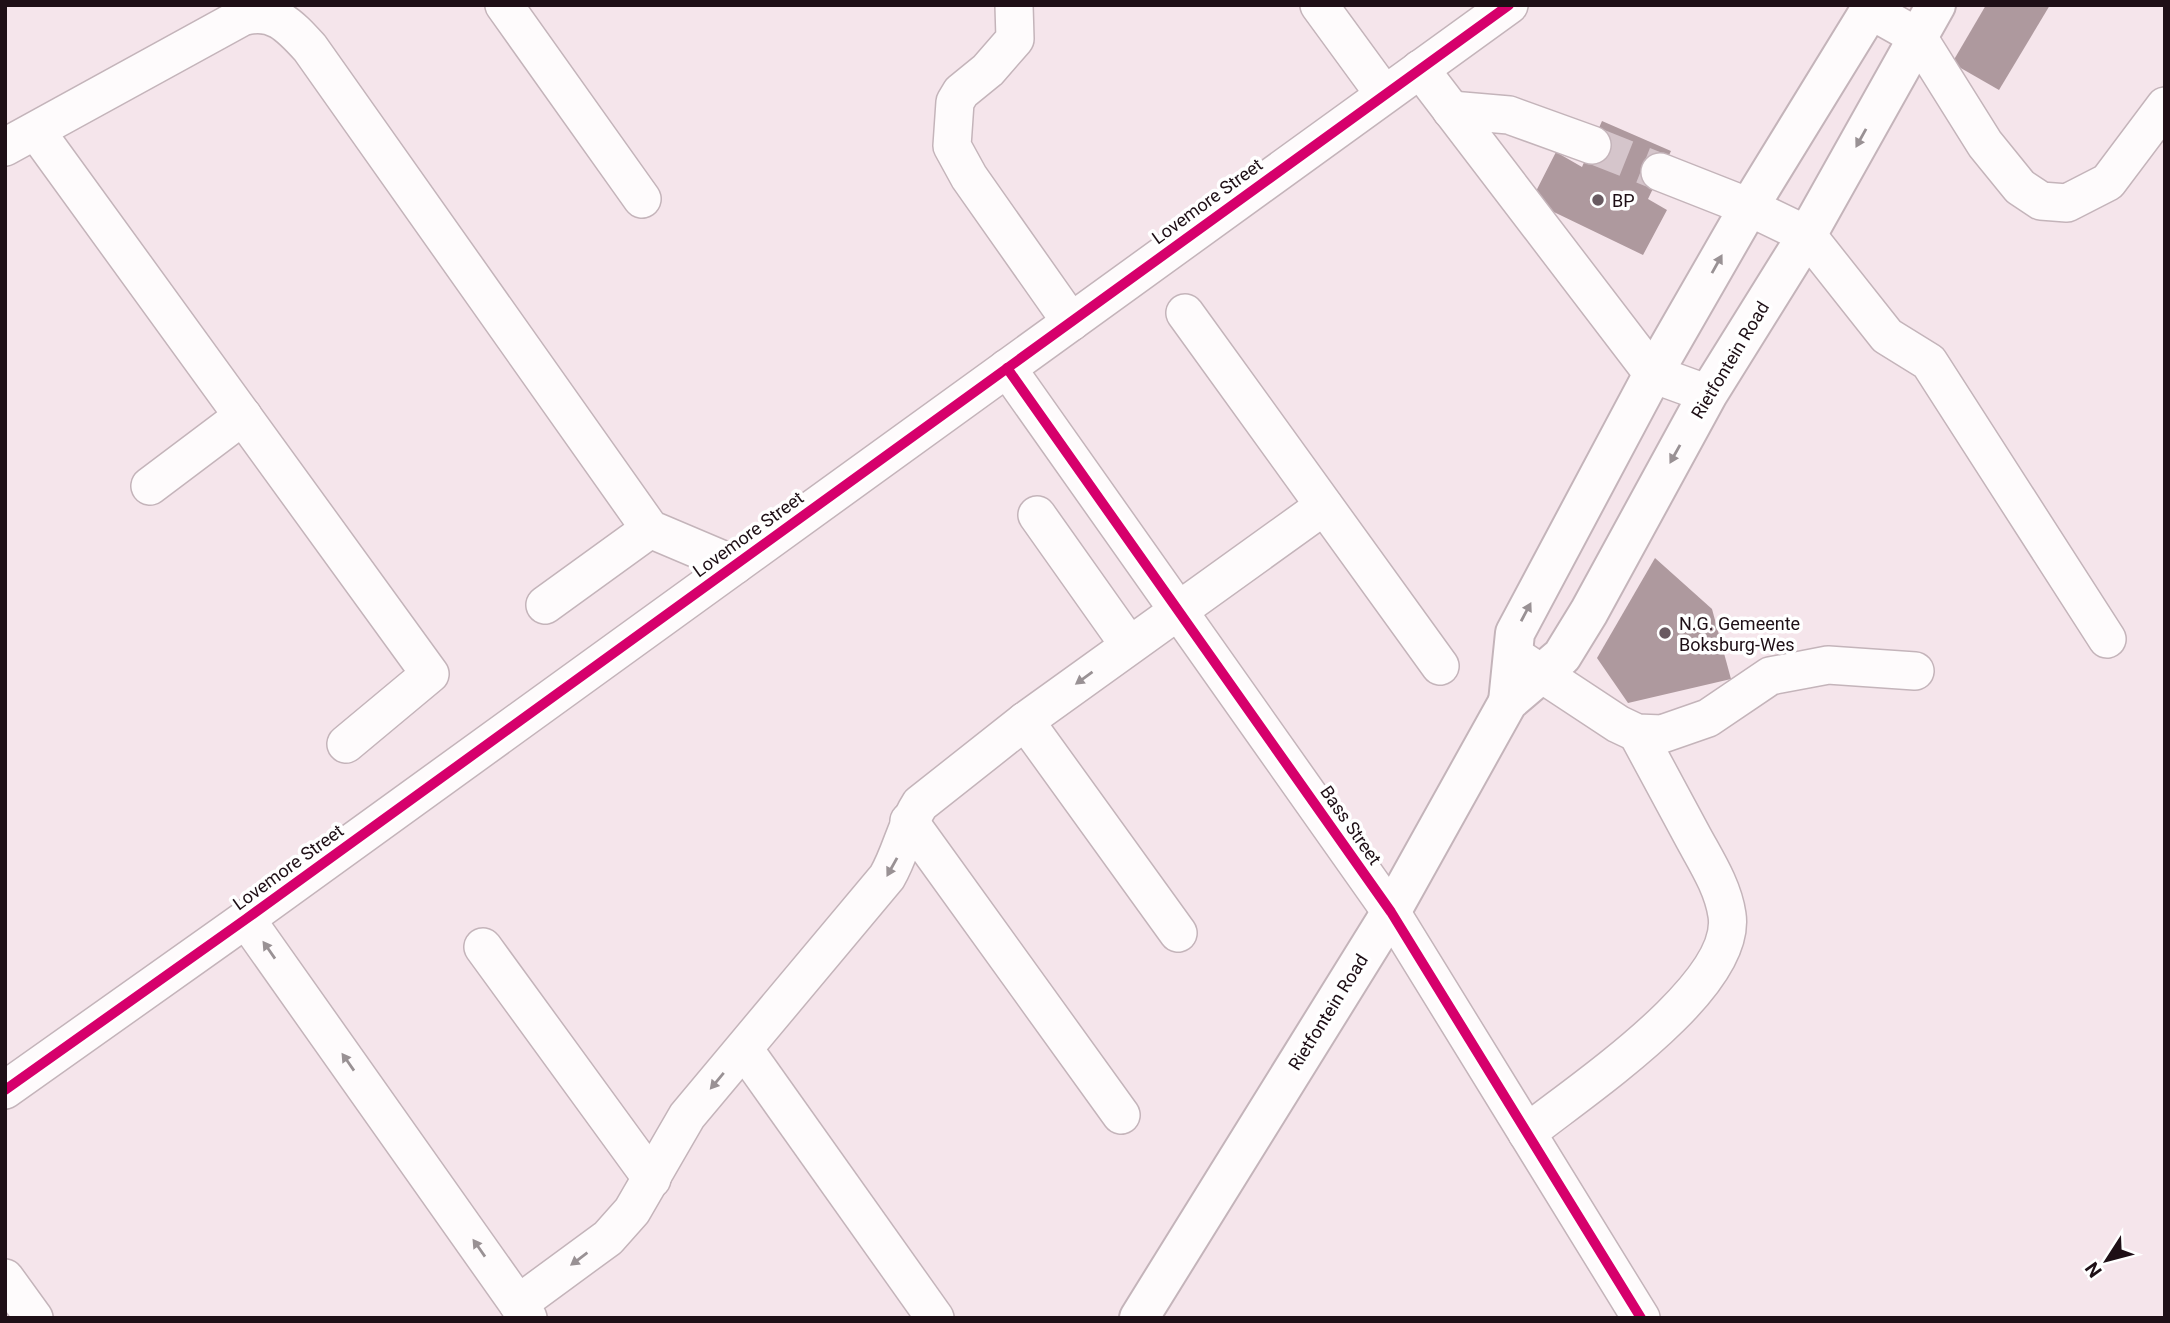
<svg xmlns="http://www.w3.org/2000/svg" width="2170" height="1323" font-family="Roboto,sans-serif">
	<style>
		.building { fill: #ae999e }
		.lines { fill: none; stroke-linecap: round; stroke-linejoin: round }
		.minor-tunnel { stroke: #d5c5cb; stroke-width: 37; stroke-dasharray: 37 18; stroke-linecap: butt }
		.minor-casing { stroke: #c4b4ba; stroke-width: 40 }
		.major-casing { stroke: #c4b4ba; stroke-width: 42 }
		.minor { stroke: #fefbfc; stroke-width: 37 }
		.major { stroke: #fefbfc; stroke-width: 38 }
		.cycleway-casing { stroke: #fff; stroke-width: 15 }
		.cycleway { stroke: #d6006c; stroke-width: 10 }
		.oneway { fill: #999194 }
		.poi-dot { fill: #695a61; stroke: #fff; stroke-width: 2.5 }
		.labels { text-anchor: middle; dominant-baseline: central; stroke-width: 7; stroke-linejoin: round; paint-order: stroke }
		.poi-label { font-size: 18px; fill: #1e0f16; stroke: #fff; text-anchor: start }
		.street-label { font-size: 18px; fill: #1e0f16; stroke: #fff }
	</style>
	<rect width="100%" height="100%" fill="#f5e5eb"/>
	<g class="building">
		<path d="M1986 5H2050L1999 90 1952 63Z"/>
		<path d="M1602 121 1671 151 1648 199 1667 210 1643 255 1531 201 1556 152 1582 167Z"/>
		<path d="M1655 558 1712 609 1731 679 1628 703 1597 658Z"/>
	</g>
	<g class="lines">
		<path class="minor-tunnel" d="M1592 145 1660 172"/>
		<defs>
			<g id="minor">
				<path d="M504 5 642 199"/>
				<path d="M1014 5 1015 39 988 70 961 92 955 102 952 146 969 177 1071 322"/>
				<path d="M1319 5 1384 94"/>
				<path d="M1870 10 1918 37 1985 144 2020 187 2041 201 2067 203 2108 182 2165 106"/>
				<path d="M1420 69 1653 374 1708 394"/>
				<path d="M1451 110 1509 115 1592 145"/>
				<path d="M36 131 430 674 346 744"/>
				<path d="M5 147 242 17C273 7 290 26 310 48L650 529 735 565"/>
				<path d="M1660 172 1749 207 1807 235 1887 336 1929 362 2107 639"/>
				<path d="M1185 313 1440 666"/>
				<path d="M1007 368 1391 912 1641 1318"/>
				<path d="M150 486 243 416"/>
				<path d="M1037 515 1129 645"/>
				<path d="M545 605 650 529"/>
				<path d="M1518 658 1618 724 1637 733 1662 734 1708 718 1770 676 1828 665 1915 671"/>
				<path d="M1025 721 1178 933"/>
				<path d="M909 821 1121 1115"/>
				<path d="M246 919 528 1318"/>
				<path d="M483 947 652 1179"/>
				<path d="M744 1049 935 1318"/>
				<path d="M5 1090 246 919 1509 5"/>
				<path d="M1527 1133C1578 1092 1738 987 1727 915 1723 887 1706 861 1693 837 1674 802 1656 768 1637 733"/>
				<path d="M5 1278 34 1318"/>
				<path d="M518 1304 608 1238 632 1211 687 1116 887 877C901 853 905 827 920 804L1025 721 1324 506"/>
			</g>
			<g id="major">
				<path d="M1508 702 1515 633 1653 374 1749 207 1873 5"/>
				<path d="M1139 1318 1391 912 1508 702 1562 656 1589 612 1708 394 1807 235 1936 5"/>
			</g>
		</defs>
		<use href="#minor" class="minor-casing"/>
		<use href="#major" class="major-casing"/>
		<use href="#minor" class="minor"/>
		<use href="#major" class="major"/>
		<defs>
			<g id="cycleway">
				<path d="M1007 368 1391 912 1641 1318"/>
				<path d="M5 1090 246 919 1509 5"/>
			</g>
		</defs>
		<use href="#cycleway" class="cycleway-casing"/>
		<use href="#cycleway" class="cycleway"/>
	</g>
	<defs><path id="oneway-solid" d="M-6-.8H1V-3.2L6.5 0L1 3.2V.8H-6Z" transform="scale(1.75)"/></defs>
	<g class="oneway">
		<use href="#oneway-solid" transform="translate(1861 138) rotate(119)"/>
		<use href="#oneway-solid" transform="translate(1717 264) rotate(-61)"/>
		<use href="#oneway-solid" transform="translate(1675 454) rotate(119)"/>
		<use href="#oneway-solid" transform="translate(1526 612) rotate(-62)"/>
		<use href="#oneway-solid" transform="translate(1084 678) rotate(144)"/>
		<use href="#oneway-solid" transform="translate(892 867) rotate(119)"/>
		<use href="#oneway-solid" transform="translate(269 950) rotate(-125)"/>
		<use href="#oneway-solid" transform="translate(348 1062) rotate(-125)"/>
		<use href="#oneway-solid" transform="translate(717 1081) rotate(130)"/>
		<use href="#oneway-solid" transform="translate(479 1248) rotate(-125)"/>
		<use href="#oneway-solid" transform="translate(579 1259) rotate(143)"/>
	</g>
	<g class="poi-dot">
		<circle cx="1598" cy="200" r="7"/>
		<circle cx="1665" cy="633" r="7"/>
	</g>
	<g class="labels">
		<g class="poi-label">
			<text x="1612" y="200">BP</text>
			<text x="1679" y="623">N.G. Gemeente<tspan x="1679" dy="21">Boksburg-Wes</tspan></text>
		</g>
		<g class="street-label">
			<text transform="translate(1207 201) rotate(-36)">Lovemore Street</text>
			<text transform="translate(1730 360) rotate(-59)">Rietfontein Road</text>
			<text transform="translate(748 534) rotate(-36)">Lovemore Street</text>
			<text transform="translate(1351 825) rotate(55)">Bass Street</text>
			<text transform="translate(288 867) rotate(-36)">Lovemore Street</text>
			<text transform="translate(1328 1012) rotate(-58)">Rietfontein Road</text>
		</g>
	</g>
	<rect width="2170" height="1323" fill="none" stroke="#1e0f16" stroke-width="14"/>
	<g transform="translate(2107 1260) rotate(234)" stroke="#ffffff" stroke-width="5" paint-order="stroke">
	<path d="M0-5L12 26L0 18L-12 26Z" fill="#1e0f16"/>
	<text y="-10" font-size="19" font-weight="bold" text-anchor="middle" fill="#1e0f16">N</text>
	</g>
</svg>
